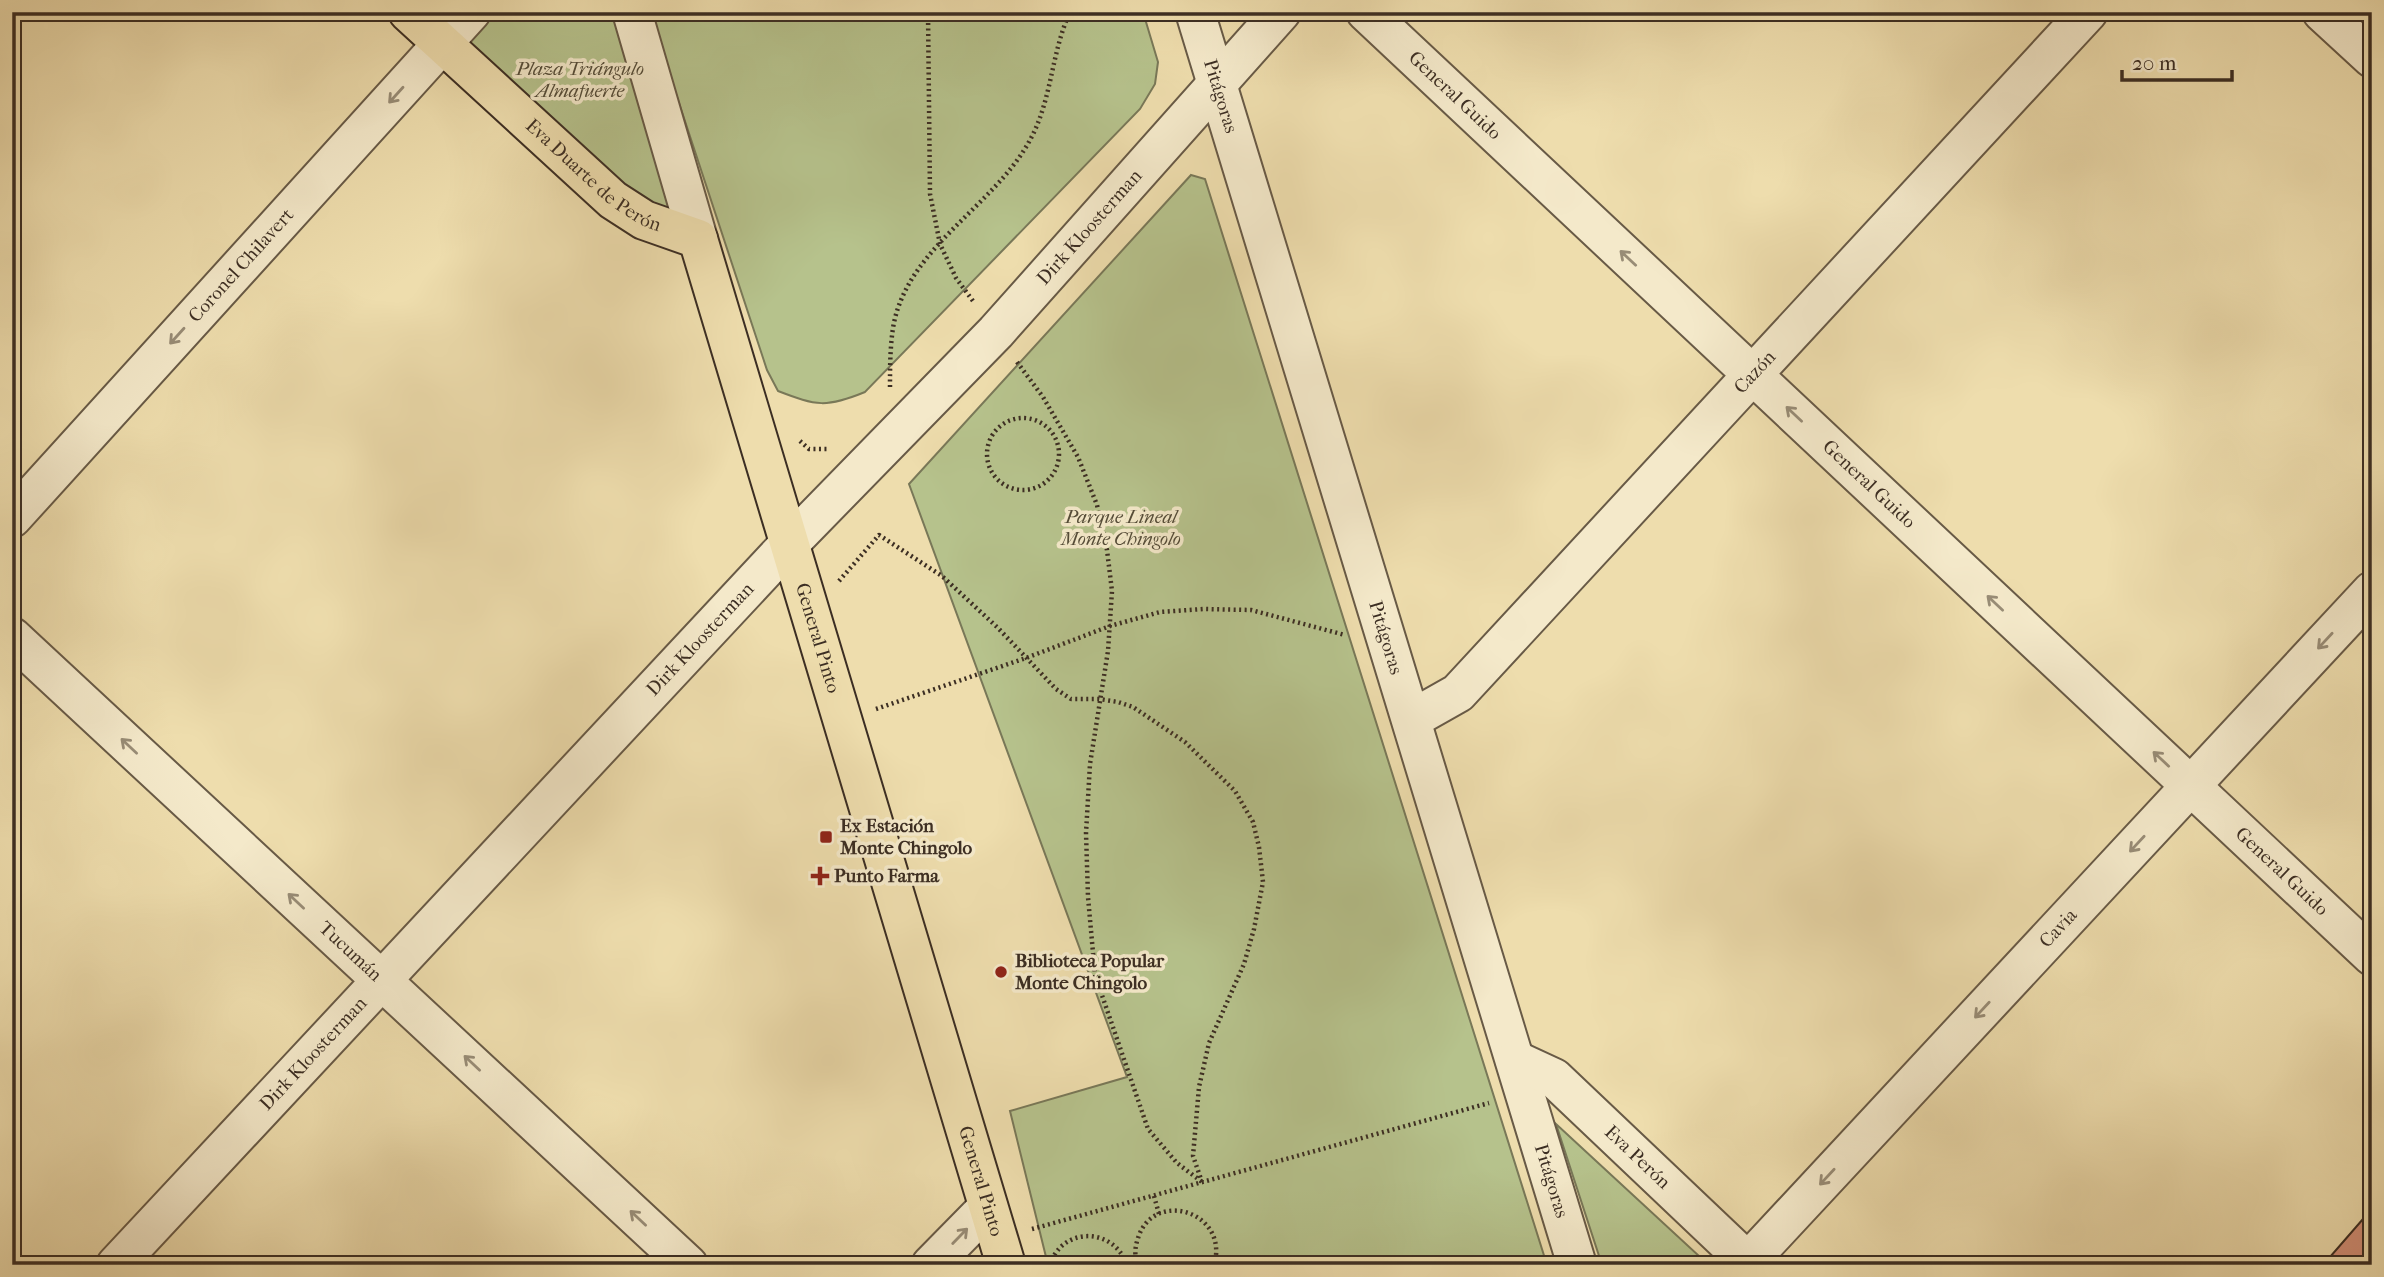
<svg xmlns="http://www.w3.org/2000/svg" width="2384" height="1277" font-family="'IM FELL French Canon',serif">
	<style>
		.green { fill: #b6c28c; stroke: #797858; stroke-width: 2 }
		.building { fill: #d18e76; stroke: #3c2e23; stroke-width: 2 }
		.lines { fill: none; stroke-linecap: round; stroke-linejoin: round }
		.minor-casing { stroke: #685a46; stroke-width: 42 }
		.major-casing { stroke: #3c2e23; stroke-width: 42 }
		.path { stroke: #3c2e23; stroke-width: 4.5; stroke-dasharray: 2 3.5; stroke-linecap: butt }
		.minor { stroke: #f4e9ca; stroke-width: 38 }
		.major { stroke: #eeddad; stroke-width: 38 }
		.oneway { stroke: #988c76 }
		.poi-dot { fill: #8f2418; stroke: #f4e9ca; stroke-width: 2.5 }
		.labels { text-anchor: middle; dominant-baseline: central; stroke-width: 7; stroke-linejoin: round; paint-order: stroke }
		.park-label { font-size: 19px; font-style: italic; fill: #544c38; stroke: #f4e9ca }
		.street-label { font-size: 19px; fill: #3c2e23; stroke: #f4e9ca }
		.poi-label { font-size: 19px; font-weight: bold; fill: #3c2e23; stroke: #f4e9ca; text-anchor: start }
	</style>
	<rect width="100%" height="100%" fill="#eeddad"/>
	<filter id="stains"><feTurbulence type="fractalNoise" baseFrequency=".00286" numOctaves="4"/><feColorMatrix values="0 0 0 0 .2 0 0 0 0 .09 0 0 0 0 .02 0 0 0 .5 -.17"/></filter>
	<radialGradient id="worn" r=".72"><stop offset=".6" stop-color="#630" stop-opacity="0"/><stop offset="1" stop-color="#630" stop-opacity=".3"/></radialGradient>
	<g class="green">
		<path d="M471 12H632L698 239 644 220 442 45Z"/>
		<path d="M649 12H1143L1158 62 1155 84 1140 109 865 392C826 408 817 406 778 391L767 370Z"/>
		<path d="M1191 175 1205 179 1547 1265H1048L1010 1111 1127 1077 909 484Z"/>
		<path d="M1556 1124 1699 1256 1702 1265H1602Z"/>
	</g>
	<path class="building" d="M2363 1219 2372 1227V1265H2323Z"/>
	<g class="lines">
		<defs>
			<g id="minor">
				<path d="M632 12 698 239"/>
				<path id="s1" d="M1195 12 1577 1265"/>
				<path id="s2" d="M1366 12 2372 956"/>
				<path d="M2322 12 2372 58"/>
				<path id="s3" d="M12 518 471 12"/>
				<path id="s4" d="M12 637 688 1265"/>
				<path id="s5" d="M1412 719 1458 693 2088 12"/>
				<path id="s6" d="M1515 1060 1554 1078 1751 1265"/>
				<path id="s7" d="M116 1265 789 544 996 332 1281 12"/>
				<path d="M931 1265 988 1207"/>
				<path id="s8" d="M1745 1265 2372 591"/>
			</g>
			<g id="major">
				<path id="s9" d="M408 12 613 200 644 220 698 239 1006 1265"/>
			</g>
		</defs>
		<use href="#minor" class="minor-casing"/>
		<use href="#major" class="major-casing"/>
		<g class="path">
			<path d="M928 12 930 194 940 244 956 278 973 301"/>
			<path d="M1017 362 1043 397 1078 457 1097 505 1107 550 1112 591 1108 651 1090 764 1086 833 1088 897 1095 975 1148 1129 1177 1163 1202 1182"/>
			<path d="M890 387C890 368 890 348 893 328 906 248 994 207 1030 140 1052 100 1051 53 1070 12"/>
			<circle cx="1023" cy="454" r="36"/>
			<path d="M800 441 809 449H827"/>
			<path d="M839 581 879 535 942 576 998 628 1056 689 1071 699H1099L1118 702 1133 707 1185 742 1235 791 1253 822 1259 847 1263 882 1254 929 1244 964 1209 1043 1199 1087 1193 1156 1202 1182"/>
			<path d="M876 709 1026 658 1110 626 1160 612 1204 609 1251 610 1345 635"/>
			<path d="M1154 1196 1159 1214"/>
			<path d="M1032 1229 1489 1103"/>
			<path d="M1050 1265C1062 1226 1114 1227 1127 1265"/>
			<path d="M1138 1265C1134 1256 1135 1247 1138 1238 1154 1188 1230 1212 1214 1265"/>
		</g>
		<use href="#minor" class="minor"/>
		<use href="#major" class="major"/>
	</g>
	<defs><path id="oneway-shaft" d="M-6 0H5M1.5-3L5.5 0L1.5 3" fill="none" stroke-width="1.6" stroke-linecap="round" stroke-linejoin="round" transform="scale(1.75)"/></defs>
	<g class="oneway">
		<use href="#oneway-shaft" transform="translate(396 95) rotate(132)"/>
		<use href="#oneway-shaft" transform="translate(1628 258) rotate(-137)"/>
		<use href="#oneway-shaft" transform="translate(177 336) rotate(132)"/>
		<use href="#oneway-shaft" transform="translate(1794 414) rotate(-137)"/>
		<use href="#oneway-shaft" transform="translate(1995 603) rotate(-137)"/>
		<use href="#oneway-shaft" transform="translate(2325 641) rotate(133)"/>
		<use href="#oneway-shaft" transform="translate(129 746) rotate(-137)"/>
		<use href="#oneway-shaft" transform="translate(2161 759) rotate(-137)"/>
		<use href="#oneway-shaft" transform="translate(2137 844) rotate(133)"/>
		<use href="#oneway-shaft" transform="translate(296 901) rotate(-137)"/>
		<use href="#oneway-shaft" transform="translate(1982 1010) rotate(133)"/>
		<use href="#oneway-shaft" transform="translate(472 1063) rotate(-137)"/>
		<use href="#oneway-shaft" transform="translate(1827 1177) rotate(133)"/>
		<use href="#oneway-shaft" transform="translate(638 1218) rotate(-137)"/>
		<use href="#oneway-shaft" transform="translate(960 1236) rotate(-46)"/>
	</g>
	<g class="poi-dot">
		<rect x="819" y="830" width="14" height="14" rx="3.5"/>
		<path d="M816.5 865.5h7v7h7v7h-7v7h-7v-7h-7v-7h7z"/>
		<circle cx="1001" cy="972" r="7"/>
	</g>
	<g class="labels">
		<g class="park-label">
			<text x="580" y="69">Plaza Triángulo<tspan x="580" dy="22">Almafuerte</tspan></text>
			<text x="1121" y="517">Parque Lineal<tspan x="1121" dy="22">Monte Chingolo</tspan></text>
		</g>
		<g class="street-label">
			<text stroke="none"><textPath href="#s1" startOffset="88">Pitágoras</textPath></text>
			<text stroke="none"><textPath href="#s2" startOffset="122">General Guido</textPath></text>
			<text stroke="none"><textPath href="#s9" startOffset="248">Eva Duarte de Perón</textPath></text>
			<text stroke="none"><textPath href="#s7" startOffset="1423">Dirk Kloosterman</textPath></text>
			<text stroke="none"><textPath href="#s3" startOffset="341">Coronel Chilavert</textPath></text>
			<text stroke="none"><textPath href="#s5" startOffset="490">Cazón</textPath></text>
			<text stroke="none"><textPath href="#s2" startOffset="690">General Guido</textPath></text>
			<text stroke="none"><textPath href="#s1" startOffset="654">Pitágoras</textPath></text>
			<text stroke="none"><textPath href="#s9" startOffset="789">General Pinto</textPath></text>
			<text stroke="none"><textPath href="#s7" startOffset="856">Dirk Kloosterman</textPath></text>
			<text stroke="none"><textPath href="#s2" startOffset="1256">General Guido</textPath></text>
			<text stroke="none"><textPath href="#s8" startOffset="460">Cavia</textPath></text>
			<text stroke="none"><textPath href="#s4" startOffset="462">Tucumán</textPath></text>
			<text stroke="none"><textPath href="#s7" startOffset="289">Dirk Kloosterman</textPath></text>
			<text stroke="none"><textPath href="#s6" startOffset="158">Eva Perón</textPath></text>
			<text stroke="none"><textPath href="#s1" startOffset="1222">Pitágoras</textPath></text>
			<text stroke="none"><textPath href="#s9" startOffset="1356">General Pinto</textPath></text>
		</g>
		<g class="poi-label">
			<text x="840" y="826">Ex Estación<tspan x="840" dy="22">Monte Chingolo</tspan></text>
			<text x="834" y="876">Punto Farma</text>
			<text x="1015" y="961">Biblioteca Popular<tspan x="1015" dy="22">Monte Chingolo</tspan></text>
		</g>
	</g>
	<rect width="2384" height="1277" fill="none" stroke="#eeddad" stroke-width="42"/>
	<rect x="14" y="14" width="2356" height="1249" fill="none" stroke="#3c2e23" stroke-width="3.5"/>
	<rect x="21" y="21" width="2342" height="1235" fill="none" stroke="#3c2e23" stroke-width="2"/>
	<path d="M2122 70v10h110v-10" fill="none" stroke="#3c2e23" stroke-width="3.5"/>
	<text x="2132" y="70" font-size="21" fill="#3c2e23" stroke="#f4e9ca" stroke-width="5" paint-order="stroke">20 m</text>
	<rect width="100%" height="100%" filter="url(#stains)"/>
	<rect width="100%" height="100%" fill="url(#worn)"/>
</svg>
